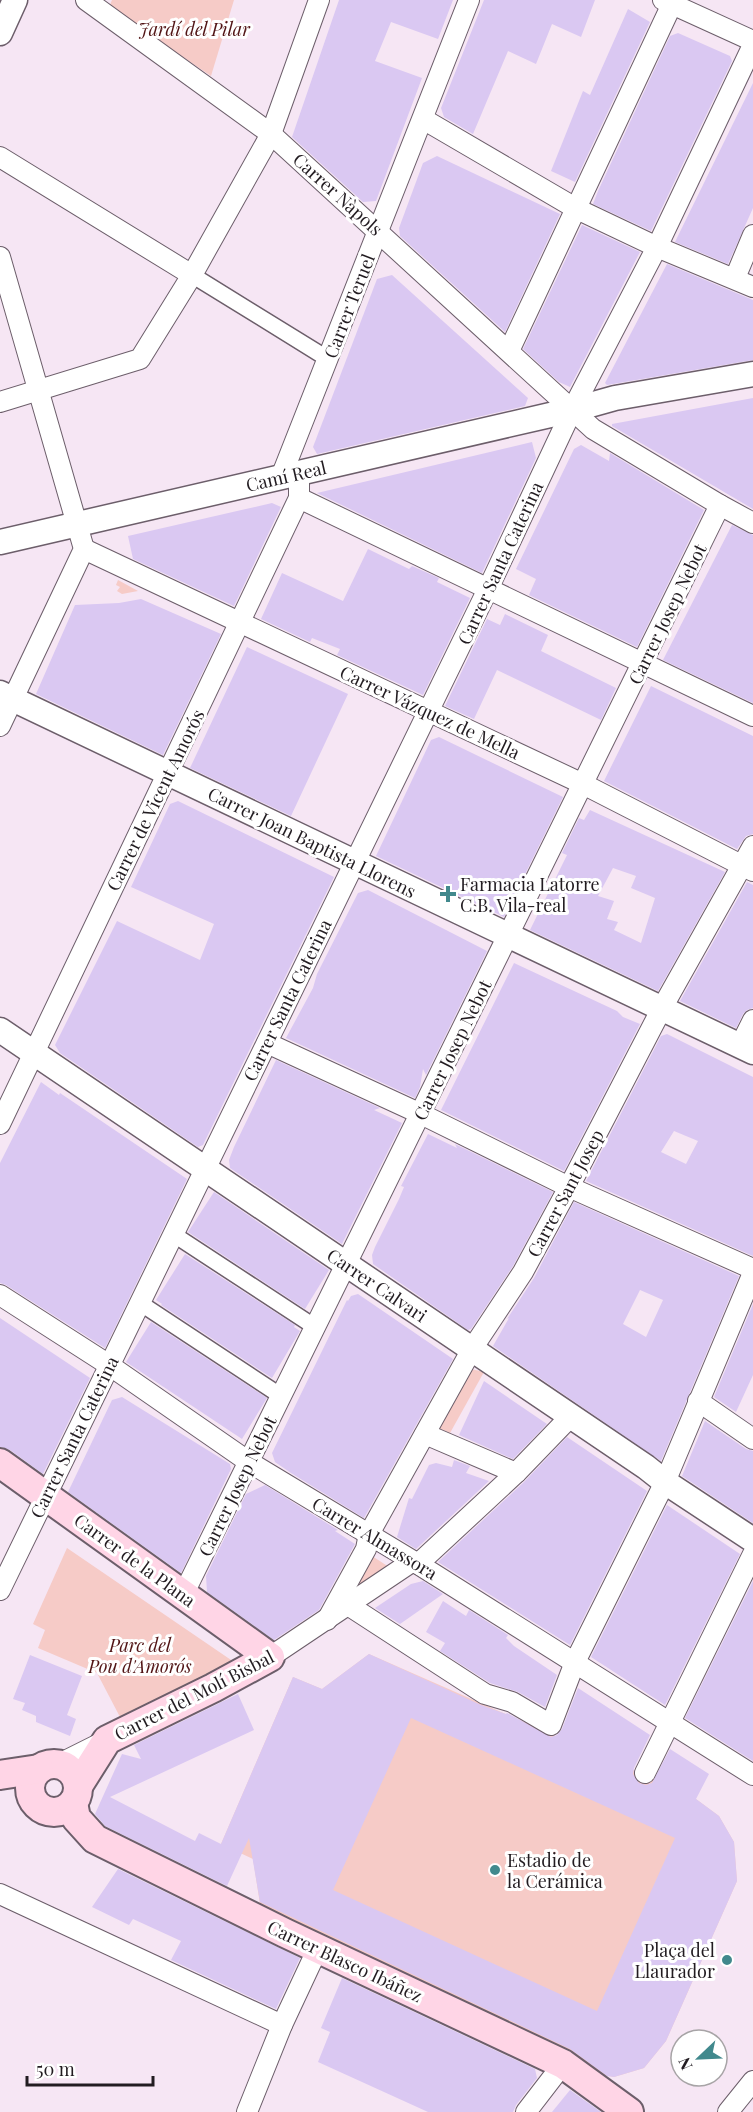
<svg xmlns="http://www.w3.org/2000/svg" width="753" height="2112" font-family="'Playfair Display',serif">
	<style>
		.green { fill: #f6cbc7 }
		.building { fill: #dac8f2; fill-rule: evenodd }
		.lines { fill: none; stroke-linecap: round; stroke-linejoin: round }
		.pedestrian-casing { stroke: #6c5e6a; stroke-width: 18 }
		.minor-casing { stroke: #6c5e6a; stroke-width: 22 }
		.tertiary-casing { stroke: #6c5e6a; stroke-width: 27 }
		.secondary-casing { stroke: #6c5e6a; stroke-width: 32 }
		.pedestrian { stroke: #fff; stroke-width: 15 }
		.minor { stroke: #fff; stroke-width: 20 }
		.tertiary { stroke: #fff; stroke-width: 24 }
		.secondary { stroke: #ffd5e6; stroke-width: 28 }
		.poi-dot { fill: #41898d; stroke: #fff; stroke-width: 2 }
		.labels { text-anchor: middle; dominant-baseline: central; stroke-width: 6; stroke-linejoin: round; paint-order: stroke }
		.park-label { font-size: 18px; font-style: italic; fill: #511415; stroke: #fff }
		.street-label { font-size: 18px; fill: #221c21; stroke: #fff }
		.poi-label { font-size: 18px; fill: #221c21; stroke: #fff; text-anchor: start }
	</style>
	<rect width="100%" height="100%" fill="#f6e6f4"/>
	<g class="green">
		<path d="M112 0H234L211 76 109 7Z"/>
		<path d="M118 580 138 591 122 594 117 591 120 587 116 585Z"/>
		<path d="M471 1369 484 1372 450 1433 436 1427Z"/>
		<path d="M67 1548 234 1662 120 1717 97 1673 38 1648 45 1630 33 1624Z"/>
		<path d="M372 1556 389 1567 354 1592Z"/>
		<path d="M369 1654 656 1780 696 1799 719 1816 734 1842 737 1881 666 2041 644 2068 614 2077 585 2071 262 1917 253 1859 221 1844 293 1677 322 1689Z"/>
	</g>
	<g class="building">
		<path d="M339 0H453L438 39 391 22 375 61 422 78 376 201 363 202 292 137Z"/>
		<path d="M484 0H595L581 37 552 24 536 64 508 51 473 134 444 117 441 108Z"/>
		<path d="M628 9 650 22 575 182 551 171 583 91 590 95Z"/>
		<path d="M678 33 730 56 732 61 651 231 593 204 598 191 670 36Z"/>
		<path d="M753 83V208L728 264 675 242Z"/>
		<path d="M437 156 560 214 505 332 400 236 399 228 423 163Z"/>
		<path d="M582 225 640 252 570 387 559 382 523 349Z"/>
		<path d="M667 264 753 300V360L607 385 605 383Z"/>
		<path d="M392 275 528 398 525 406 317 454 313 447 377 279Z"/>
		<path d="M753 398V509L612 426V424L650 417Z"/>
		<path d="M532 442 536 458 482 573 317 493Z"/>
		<path d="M581 445 609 461 610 453 704 510 637 647 529 595 536 579 516 569 574 449Z"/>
		<path d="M272 503 281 507 234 606 133 559 128 536Z"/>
		<path d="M732 525 753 535V703L663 660Z"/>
		<path d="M368 549 409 569 412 566 439 578 437 582 470 598 423 695 337 655 340 649 312 638 310 642 261 619 282 573 343 601Z"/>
		<path d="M141 599 221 634 163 755 36 694 75 605 119 603Z"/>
		<path d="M505 614 548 635 541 651 616 688 601 720 497 670 474 719 445 706 487 619 500 625Z"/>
		<path d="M247 647 348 694 291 816 190 768Z"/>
		<path d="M651 686 753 736V834L746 836 737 849 604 781Z"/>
		<path d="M439 737 563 797 504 917 376 856 431 740Z"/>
		<path d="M178 801 334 877 203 1145 198 1147 60 1053 55 1045 117 921 200 960 214 924 131 887 170 804Z"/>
		<path d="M590 810 725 872 658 991 530 930 567 855 562 853 579 818 584 820ZM613 868 636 876 631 888 655 898 641 943 614 930 618 922 607 919 614 901 598 896Z"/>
		<path d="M747 882 753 885V1008L747 1010 743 1014 736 1028 680 1001Z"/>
		<path d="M368 890 487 951 426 1075 423 1069 420 1087 415 1098 286 1038 313 988 317 974 358 893Z"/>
		<path d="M514 963 617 1011 623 1017 640 1024 564 1171 441 1110Z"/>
		<path d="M667 1034 753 1077V1256L586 1181 661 1036ZM674 1131 698 1141 686 1164 661 1152Z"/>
		<path d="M276 1060 380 1108 374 1110 402 1123 342 1244 230 1168 229 1160 234 1147Z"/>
		<path d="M41 1082 59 1095 60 1093 187 1179 105 1348 6 1285 0 1283V1163Z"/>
		<path d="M428 1134 457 1148 455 1144 553 1192 513 1266 471 1329 468 1330 373 1264 372 1255 375 1247 399 1199 404 1187 401 1186Z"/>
		<path d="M214 1192 329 1270 305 1309 188 1232Z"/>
		<path d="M574 1202 739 1276 661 1461 493 1346 509 1318 507 1319 534 1278ZM640 1290 663 1300 646 1337 623 1324Z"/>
		<path d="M185 1254 295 1325 294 1327 300 1331 272 1378 161 1305 162 1304 156 1300Z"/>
		<path d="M358 1294 453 1359 364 1518 291 1473 275 1462 272 1453 347 1300 348 1301 351 1296Z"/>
		<path d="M753 1304V1375L736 1412 714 1397Z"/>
		<path d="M0 1318 90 1378 43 1474 10 1450 0 1447Z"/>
		<path d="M151 1322 267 1398 242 1439 126 1362Z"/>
		<path d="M484 1381 547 1424 513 1459 459 1435Z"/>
		<path d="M122 1397 230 1464 231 1469 181 1573 68 1492 112 1400Z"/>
		<path d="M705 1421 746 1449 753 1451V1523L682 1476Z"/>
		<path d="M567 1437 647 1491 570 1645 438 1562 524 1482Z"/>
		<path d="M454 1460 470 1466 466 1473 489 1481 416 1549 397 1537 409 1498 412 1499 429 1465 436 1463 452 1467Z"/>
		<path d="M265 1485 338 1530 335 1531 355 1544 319 1610 274 1640 207 1592 206 1576 246 1494Z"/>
		<path d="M667 1505 740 1554 665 1705 591 1657Z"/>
		<path d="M423 1581 443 1594 400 1624 375 1608 411 1584Z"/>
		<path d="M753 1581V1761L685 1718Z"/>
		<path d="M443 1601 466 1616 469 1610 508 1635 506 1638 514 1646 557 1675 545 1707 518 1692 490 1683 440 1651 445 1643 426 1632Z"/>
		<path d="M369 1654 481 1705 506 1714 507 1713 551 1737 557 1735 562 1729 578 1688 650 1735 634 1768 633 1774 639 1783 646 1785 652 1783 670 1749 709 1774 696 1799 719 1816 734 1842 737 1881 666 2041 644 2068 614 2077 607 2076 570 2049 260 1902 249 1838 227 1886 105 1826 95 1814 122 1754 141 1759 134 1745 238 1694 254 1730 110 1797 195 1841 199 1833 221 1844 293 1677 322 1689ZM411 1718 675 1838 597 2011 333 1890Z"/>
		<path d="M30 1655 82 1676 67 1715 76 1719 70 1736 36 1722V1716L22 1710 25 1703 13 1699Z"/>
		<path d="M118 1869 300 1958 276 2009 171 1960 181 1941 133 1919 129 1925 92 1907Z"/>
		<path d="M342 1978 535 2069 537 2078 516 2105 513 2112H428L318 2062 330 2032 321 2028Z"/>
		<path d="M570 2090 601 2112H552Z"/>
	</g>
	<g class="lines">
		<defs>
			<g id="pedestrian">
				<path d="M192 275 328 359"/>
				<path d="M173 1234 315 1327"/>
				<path d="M140 1303 281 1396"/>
			</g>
			<g id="minor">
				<path d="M86 0 271 134 593 429 720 505 753 523"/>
				<path d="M663 0 753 41"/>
				<path d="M423 119 577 209 657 247 753 287"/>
				<path d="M0 157 192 275"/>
				<path d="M0 257 84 549 0 726"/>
				<path d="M735 278 753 235"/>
				<path d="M509 351 672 4"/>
				<path d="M0 402 140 359 192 275 271 134 319 0"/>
				<path d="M281 477 469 0"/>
				<path d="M299 498 753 716"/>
				<path d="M84 549 583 784 753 871"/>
				<path d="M267 1043 421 1114 569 1187 753 1269"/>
				<path d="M740 1046 753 1020"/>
				<path d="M0 1124 299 498V473"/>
				<path d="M0 1295 109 1365 249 1462 418 1564 753 1775"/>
				<path d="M698 1401 753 1439"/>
				<path d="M425 1434 516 1473"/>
				<path d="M418 1564 516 1473 571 1416"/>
				<path d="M0 1590 488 589 572 410 657 247 753 45"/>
				<path d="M183 1595 720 505"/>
				<path d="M348 1605 485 1694 512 1702 551 1725 575 1662 665 1482 753 1273"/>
				<path d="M327 1620 366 1549 369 1534 472 1349 523 1272 569 1187 662 1008 753 846"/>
				<path d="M270 1657 413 1561"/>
				<path d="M59 1764 107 1740"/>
				<path d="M645 1773 753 1554"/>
				<path d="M0 1894 282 2025"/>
				<path d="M247 2112 282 2025 318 1948"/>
				<path d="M526 2112 563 2064"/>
				<path d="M728 2112 753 2081"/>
			</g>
			<g id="tertiary">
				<path d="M0 33 15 0"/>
				<path d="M0 542 572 410 615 398 753 374"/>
				<path d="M0 693 753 1052"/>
				<path d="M0 1030 646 1467 665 1482 753 1540"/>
			</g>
			<g id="secondary">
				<path d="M0 1463 270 1657 213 1688 107 1740 78 1786"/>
				<circle cx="54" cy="1788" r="24"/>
				<path d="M0 1775 39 1769"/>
				<path d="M73 1803 76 1818 95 1839 285 1933 563 2064 629 2112"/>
			</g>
		</defs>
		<use href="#pedestrian" class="pedestrian-casing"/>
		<use href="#minor" class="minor-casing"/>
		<use href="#tertiary" class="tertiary-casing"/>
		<use href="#secondary" class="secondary-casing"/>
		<use href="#pedestrian" class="pedestrian"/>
		<use href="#minor" class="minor"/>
		<use href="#tertiary" class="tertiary"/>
		<use href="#secondary" class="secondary"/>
	</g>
	<g class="poi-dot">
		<path d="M445 885h6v6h6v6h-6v6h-6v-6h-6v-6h6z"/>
		<circle cx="495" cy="1870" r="6"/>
		<circle cx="727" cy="1960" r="6"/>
	</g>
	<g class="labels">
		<g class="park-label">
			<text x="194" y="29">Jardí del Pilar</text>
			<text x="140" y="1645">Parc del<tspan x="140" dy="21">Pou d'Amorós</tspan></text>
		</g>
		<g class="street-label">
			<text transform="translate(338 194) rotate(42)">Carrer Nàpols</text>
			<text transform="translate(349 306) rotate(-69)">Carrer Teruel</text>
			<text transform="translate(286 476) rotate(-13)">Camí Real</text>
			<text transform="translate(500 563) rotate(-65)">Carrer Santa Caterina</text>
			<text transform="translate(667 614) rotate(-64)">Carrer Josep Nebot</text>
			<text transform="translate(430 712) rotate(25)">Carrer Vázquez de Mella</text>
			<text transform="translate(155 800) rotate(-64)">Carrer de Vicent Amorós</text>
			<text transform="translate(312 842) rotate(26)">Carrer Joan Baptista Llorens</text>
			<text transform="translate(287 1000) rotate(-64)">Carrer Santa Caterina</text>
			<text transform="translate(452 1050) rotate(-64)">Carrer Josep Nebot</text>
			<text transform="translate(565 1193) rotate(-62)">Carrer Sant Josep</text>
			<text transform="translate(377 1285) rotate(34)">Carrer Calvari</text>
			<text transform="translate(74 1437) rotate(-64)">Carrer Santa Caterina</text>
			<text transform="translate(237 1486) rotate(-64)">Carrer Josep Nebot</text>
			<text transform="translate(375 1538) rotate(31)">Carrer Almassora</text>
			<text transform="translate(135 1560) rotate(36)">Carrer de la Plana</text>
			<text transform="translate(194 1695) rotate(-27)">Carrer del Molí Bisbal</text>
			<text transform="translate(345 1961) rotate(25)">Carrer Blasco Ibáñez</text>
		</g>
		<g class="poi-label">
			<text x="460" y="884">Farmacia Latorre<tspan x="460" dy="21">C.B. Vila-real</tspan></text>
			<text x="507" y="1860">Estadio de<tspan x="507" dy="21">la Cerámica</tspan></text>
			<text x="715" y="1950" text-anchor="end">Plaça del<tspan x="715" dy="21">Llaurador</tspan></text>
		</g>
	</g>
	<g transform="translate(699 2058) rotate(247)"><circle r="28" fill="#ffffff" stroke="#a7a4a6" stroke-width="1.5"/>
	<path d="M0-4.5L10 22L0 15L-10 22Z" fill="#41898d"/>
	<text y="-9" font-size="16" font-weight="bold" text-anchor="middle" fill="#221c21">N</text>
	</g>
	<path d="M27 2076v9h126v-9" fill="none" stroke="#221c21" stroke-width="3"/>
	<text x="36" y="2076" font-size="18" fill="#221c21" stroke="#ffffff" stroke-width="4.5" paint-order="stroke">50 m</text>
</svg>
